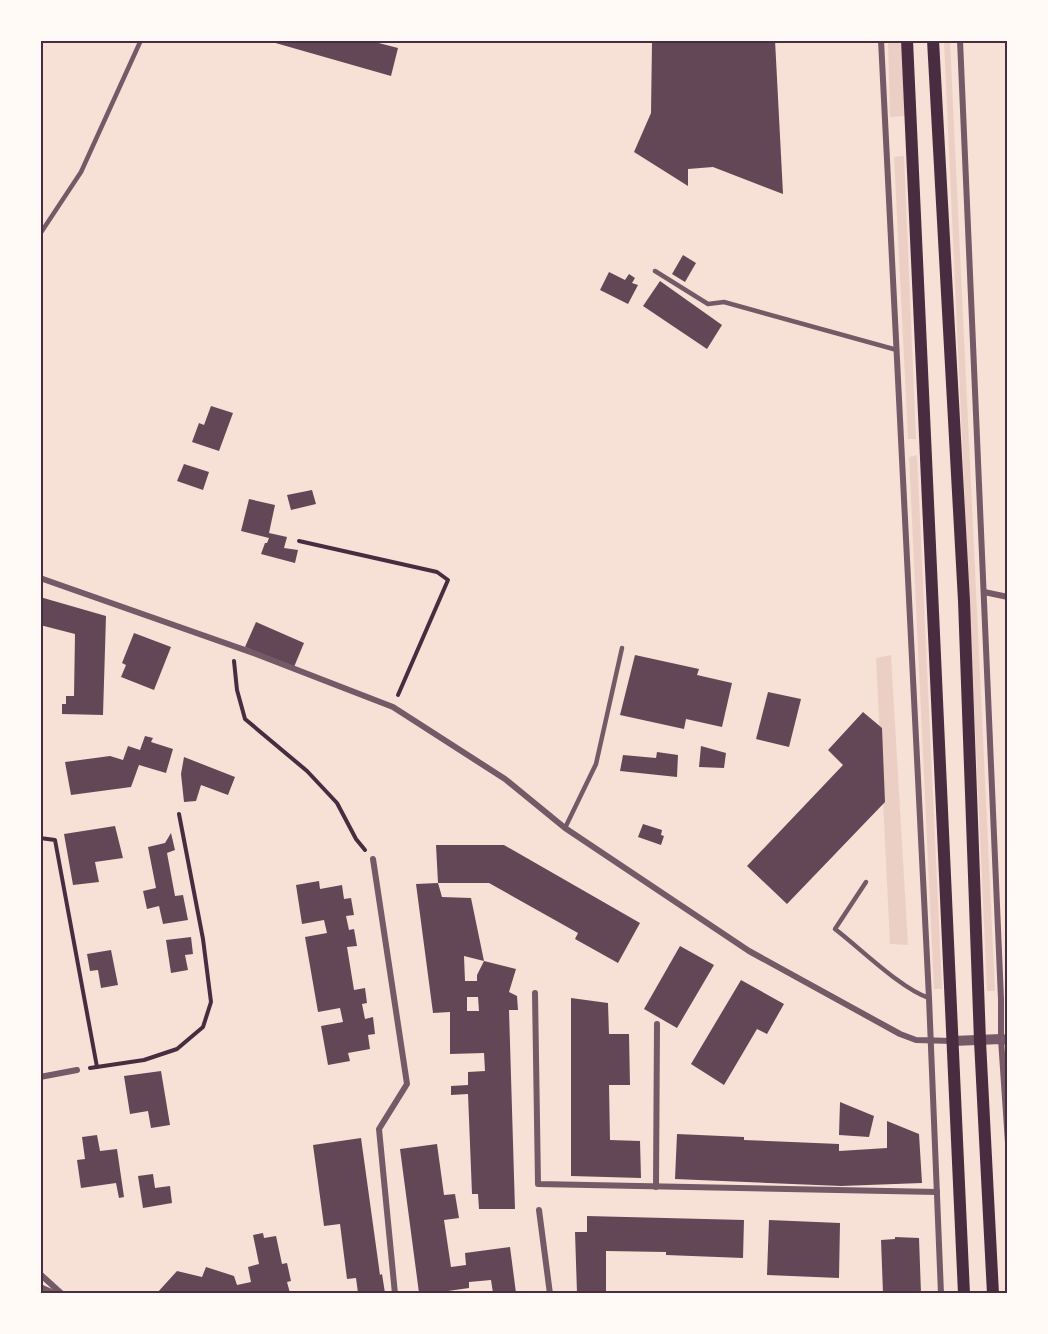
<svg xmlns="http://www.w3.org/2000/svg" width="1048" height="1334" font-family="'DM Sans',sans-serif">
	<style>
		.green { fill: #ebcfc5 }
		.building { fill: #644757; fill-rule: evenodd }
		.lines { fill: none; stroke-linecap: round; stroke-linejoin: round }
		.path { stroke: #4a2c40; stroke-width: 4 }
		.service { stroke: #755966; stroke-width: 4.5 }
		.minor { stroke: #755966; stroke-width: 6 }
		.tertiary { stroke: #755966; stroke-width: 10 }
		.secondary { stroke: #4a2c40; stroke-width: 12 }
		.neatline { fill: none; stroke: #4a2c40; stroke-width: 2 }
	</style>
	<rect width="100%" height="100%" fill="#f7e1d7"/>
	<g class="green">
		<path d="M888 41H901L905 116 890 117Z"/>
		<path d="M944 41H950L995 991H987Z"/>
		<path d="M904 156 916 439H908L894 157Z"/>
		<path d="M917 455 942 989H934L909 457Z"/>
		<path d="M891 655 908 945 890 944 876 658Z"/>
	</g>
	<g class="building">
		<path d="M265 40H367L398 48 391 76Z"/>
		<path d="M683 40H775L783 194 713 167 688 169V186L634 152 651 113 652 42Z"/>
		<path d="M683 255 696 263 685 282 672 274Z"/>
		<path d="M609 272 625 280 629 274 635 278 632 283 638 285 628 304 600 290Z"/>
		<path d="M660 281 722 325 707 349 643 306Z"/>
		<path d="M211 406 233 413 219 451 192 442 199 423 204 425Z"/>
		<path d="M184 464 209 472 203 490 177 481Z"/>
		<path d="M312 490 316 504 291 510 287 495Z"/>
		<path d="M249 499 275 505 269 533 287 537 284 548 298 550 295 563 261 554 265 543H267L269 538 241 531Z"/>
		<path d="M40 597 106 616 103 715 62 714V704H66V696H74L75 634 40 625Z"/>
		<path d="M256 622 304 643 294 667 245 647Z"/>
		<path d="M134 633 171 647 154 690 121 677 126 665 122 663Z"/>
		<path d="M635 655 699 669 697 675 732 683 722 727 686 719 684 729 620 715Z"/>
		<path d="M768 692 801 699 789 747 756 739Z"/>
		<path d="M863 712 882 728 885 802 787 904 747 866 843 765 828 750Z"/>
		<path d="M145 736 153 738 151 742 173 749 166 773 139 765 131 787 71 795 65 762 110 756 123 760 128 746 140 750Z"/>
		<path d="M701 746 726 753 724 768 699 767Z"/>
		<path d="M657 752 678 755 677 777 620 771 623 755 656 758Z"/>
		<path d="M184 757 235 777 228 795 201 785 196 801 184 802 181 774Z"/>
		<path d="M643 824 662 830 661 835 664 836 661 845 638 837Z"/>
		<path d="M115 826 123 858 95 862 99 882 73 885 64 834Z"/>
		<path d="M171 833 175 850 167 853 175 896 183 895 188 920 163 924 159 906 147 909 143 891 156 888 148 847 165 843Z"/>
		<path d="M436 845H504L640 923 618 963 575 939 578 933 489 883H438L442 897 471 898 484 961 464 956 465 981H477V975L484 961 516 969 509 992 517 996 518 1010H509L515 1209H479L478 1194H472L468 1094 451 1095V1086L468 1085V1072L485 1071 484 1053 450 1054V1012L433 1013 416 884 438 883ZM467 997H478L479 1011H467Z"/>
		<path d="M319 881 320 889 342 885 344 899 351 898 354 915 346 916 349 930 354 929 357 946 347 947 354 990 365 988 367 1003 362 1004 365 1019 373 1017 375 1034 368 1035 370 1049 348 1053 350 1061 328 1065 321 1026 343 1022 340 1008 318 1012 305 937 327 933 324 920 302 924 296 885Z"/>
		<path d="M191 937 193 954 185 955 188 970 171 973 166 940Z"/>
		<path d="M680 946 714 965 677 1028 644 1009Z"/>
		<path d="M111 950 118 985 101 988 98 970 90 971 87 954Z"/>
		<path d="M741 980 784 1004 767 1034 757 1029 724 1085 691 1064Z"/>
		<path d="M571 998 608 1003 609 1034H629L630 1085H609L610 1140 640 1141 641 1178 571 1176Z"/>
		<path d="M161 1071 170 1125 151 1128 148 1111 130 1114 124 1076Z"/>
		<path d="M840 1102 874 1116 869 1137 839 1135Z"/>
		<path d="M887 1121 919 1134 922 1183 841 1186 675 1179 677 1134 744 1137V1140L839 1144V1151L887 1148Z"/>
		<path d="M97 1135 100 1151 117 1149 124 1197 119 1198 116 1183 81 1188 77 1160 85 1159 82 1137Z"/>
		<path d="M361 1138 380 1275 382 1274 385 1293H358L356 1278 347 1279 340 1224 324 1226 313 1145Z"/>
		<path d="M437 1144 444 1195 455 1194 459 1218 444 1220 451 1267 466 1265 465 1253 510 1247 516 1293H493L491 1280 469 1282V1288L448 1291V1293H419L400 1149Z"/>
		<path d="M153 1174 155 1188 170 1186 172 1203 143 1208 138 1176Z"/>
		<path d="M587 1216 744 1220 743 1258 666 1255V1252L606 1251V1293H577L575 1232H587Z"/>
		<path d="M769 1220 840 1223 839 1278 767 1275Z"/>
		<path d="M263 1233 264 1238 276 1236 282 1264 287 1263 291 1281 287 1282 290 1293H157L177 1271 202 1277 206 1267 234 1276 237 1285 251 1282 248 1267 259 1264 253 1235Z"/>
		<path d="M895 1237 919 1238 921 1293H883L881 1240 895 1239Z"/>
	</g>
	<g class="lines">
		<g class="path">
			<path d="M299 541 437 572 448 580 398 695"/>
			<path d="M234 661 237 690 245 719 307 771 337 803 356 839 365 850"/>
			<path d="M40 838 55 840 97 1067"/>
			<path d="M90 1068 144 1060 177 1049 203 1027 211 1002 203 939 179 814"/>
		</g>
		<g class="service">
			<path d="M40 234 81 172 141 40"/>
			<path d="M655 271 708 304 724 302 897 350"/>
			<path d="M565 828 596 764 622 648"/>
			<path d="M866 882 835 929C860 948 901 989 929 998"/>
		</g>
		<g class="minor">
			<path d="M881 40 929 998 941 1294"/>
			<path d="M960 40 1001 999V1039L1008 1143"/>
			<path d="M40 578 256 654 393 707 505 779 565 828 749 951 900 1034 916 1040 953 1041"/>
			<path d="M984 592 1008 597"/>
			<path d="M373 859 407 1084 379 1129 395 1294"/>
			<path d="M535 993 538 1184 937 1192"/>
			<path d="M40 1077 77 1070"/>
			<path d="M656 1187 657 1024"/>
			<path d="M539 1210 550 1294"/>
			<path d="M40 1274 62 1294"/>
			<path d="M40 1287 56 1294"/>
		</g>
		<path class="tertiary" d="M953 1041 1001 1039 1008 1040"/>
		<g class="secondary">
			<path d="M907 40 964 1294"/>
			<path d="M933 40 964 601 980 1041 993 1294"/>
		</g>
	</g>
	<rect width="1048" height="1334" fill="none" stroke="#fffaf5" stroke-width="84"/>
	<rect x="42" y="42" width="964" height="1250" class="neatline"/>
</svg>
